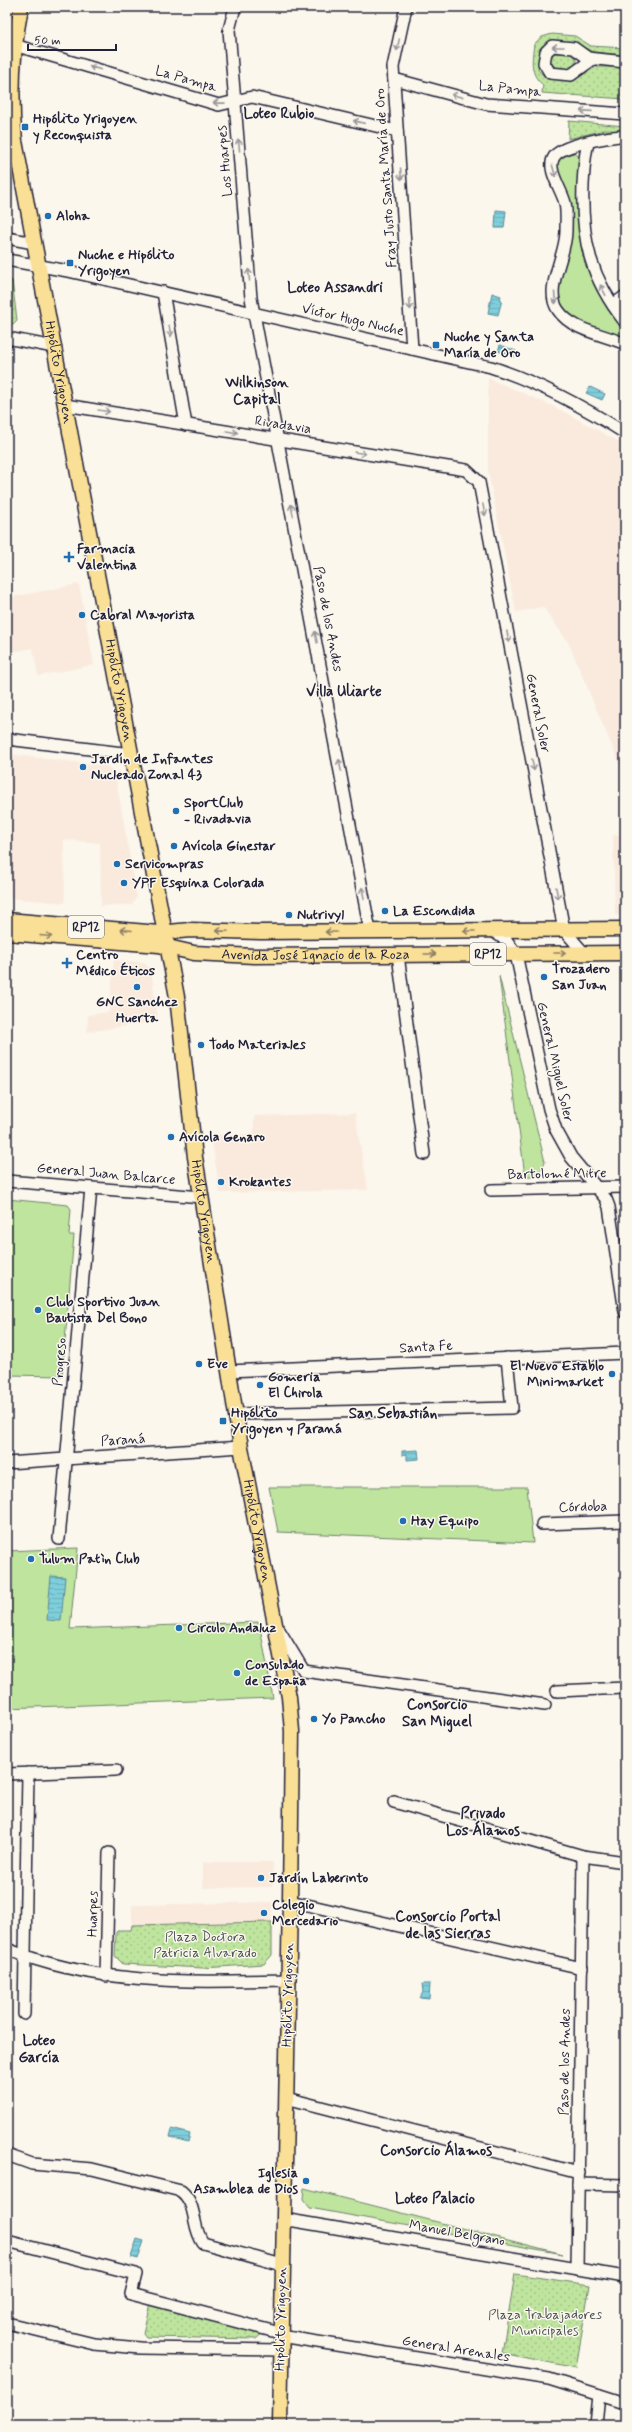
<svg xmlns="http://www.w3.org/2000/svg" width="632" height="2432" font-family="Mynerve,sans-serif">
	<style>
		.built { fill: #faeade }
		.green { fill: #bee49e; stroke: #70836c }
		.park { fill: url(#park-dots); stroke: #70836c }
		.water { fill: url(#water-rules); stroke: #5a899b }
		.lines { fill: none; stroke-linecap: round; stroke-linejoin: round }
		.minor-casing { stroke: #22223b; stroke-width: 14 }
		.major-casing { stroke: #22223b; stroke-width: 17 }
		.minor { stroke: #fbf7ec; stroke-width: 11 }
		.major { stroke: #fadf96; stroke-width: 14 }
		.oneway { stroke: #99979c }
		.oneway2 { stroke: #8e8068 }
		.poi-dot { fill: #1f6fb2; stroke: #fbf7ec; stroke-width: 1.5 }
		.labels { text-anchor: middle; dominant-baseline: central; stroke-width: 3; stroke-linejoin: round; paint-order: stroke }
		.shield { fill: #fbf7ec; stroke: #636270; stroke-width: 1 }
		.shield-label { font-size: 13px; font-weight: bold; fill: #22223b }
		.street-label { font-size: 14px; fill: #22223b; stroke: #fbf7ec }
		.poi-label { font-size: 14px; font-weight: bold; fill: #22223b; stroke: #fbf7ec; text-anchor: start }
		.park-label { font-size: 14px; fill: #495254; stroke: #fbf7ec }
		.neighbourhood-label { font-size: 15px; font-weight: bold; fill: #22223b; stroke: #fbf7ec }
	</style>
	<defs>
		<pattern id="park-dots" width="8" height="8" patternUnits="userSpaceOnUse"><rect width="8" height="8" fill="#bee49e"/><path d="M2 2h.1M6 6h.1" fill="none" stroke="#a3c389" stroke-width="1.8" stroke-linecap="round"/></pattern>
		<pattern id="water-rules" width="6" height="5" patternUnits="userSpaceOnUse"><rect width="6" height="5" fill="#7fcedb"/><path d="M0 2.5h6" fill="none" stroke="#6db1bd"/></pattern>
	</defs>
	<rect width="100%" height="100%" fill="#fbf7ec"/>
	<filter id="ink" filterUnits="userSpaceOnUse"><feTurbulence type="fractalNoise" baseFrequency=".025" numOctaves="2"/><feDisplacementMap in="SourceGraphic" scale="8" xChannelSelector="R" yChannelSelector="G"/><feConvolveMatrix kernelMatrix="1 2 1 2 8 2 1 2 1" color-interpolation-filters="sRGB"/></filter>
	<g filter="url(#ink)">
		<g class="built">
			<path d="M488 378 553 406 625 445V777L568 642 543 607 516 612 488 471Z"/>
			<path d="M79 584 94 665 38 676 33 648 7 653V598Z"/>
			<path d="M7 754 107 766 115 773 137 897 132 905 101 906 100 843 64 840 65 903 7 898Z"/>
			<path d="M613 835H625V915H615Z"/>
			<path d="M114 960 143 962 151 970 158 1021 87 1032 88 1015 109 1012Z"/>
			<path d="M355 1113 368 1190 220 1193 211 1135 254 1134V1116Z"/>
			<path d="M203 1862H273L272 1887 203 1888Z"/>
			<path d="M272 1902V1922L132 1925V1905Z"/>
		</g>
		<g class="green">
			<path d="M567 153H575L580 158 577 215 582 249 586 261 625 328V340C609 333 589 329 574 320 542 301 573 252 571 223 570 203 557 180 557 161Z"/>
			<path d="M499 976 545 1162 538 1176H525Z"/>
			<path d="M7 1199 68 1205 71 1209 69 1235H74L62 1376 7 1375Z"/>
			<path d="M269 1487H527L533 1543 278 1532Z"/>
			<path d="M78 1548 70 1629 259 1622 273 1698 7 1708V1551Z"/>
			<path d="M304 2188 563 2254 310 2208 303 2199Z"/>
		</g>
		<g class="park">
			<path d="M552 34 575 36 591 46 625 48V55L593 52 573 42 548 41 540 48 538 70 547 79 573 80 596 67H620L625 73 624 99 542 93 543 85C529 74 532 60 534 44L542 37Z"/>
			<path d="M554 53H569L576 58V64L569 69 555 68 550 60Z"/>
			<path d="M569 121 625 126V131L604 130 568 139Z"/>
			<path d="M7 278 12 281 17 320 13 324 7 323Z"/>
			<path d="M272 1922V1955L264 1964 203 1968 123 1964 115 1956 116 1932 120 1930H131L132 1925Z"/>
			<path d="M515 2274 590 2285 576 2368 502 2353Z"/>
			<path d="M150 2303 264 2332 256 2339 146 2337 143 2333Z"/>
		</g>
		<g class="water">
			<path d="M496 210 506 211 504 228H495Z"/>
			<path d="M492 293 501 296 500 299 502 300 498 315 488 313Z"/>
			<path d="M500 345 516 351 514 357 498 351Z"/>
			<path d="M590 387 605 394 602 400 586 393Z"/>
			<path d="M418 1450 419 1459 407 1460V1454L402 1455V1451Z"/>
			<path d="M51 1576 65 1577 61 1621 47 1620Z"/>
			<path d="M422 1984H430L429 1999 420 1998 423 1992Z"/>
			<path d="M172 2129 190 2134 188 2142 170 2137Z"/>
			<path d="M137 2239 144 2241 138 2259 131 2257Z"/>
		</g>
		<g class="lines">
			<defs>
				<g id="minor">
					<path d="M235 7 229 30 251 298 370 931"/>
					<path d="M406 7 393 67 412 349"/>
					<path d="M14 45 219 105 252 97 397 131"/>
					<path d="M593 59 571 75 550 73 544 63 546 52 552 46 574 48 588 58 625 62"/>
					<path d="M394 79 486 104 625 114"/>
					<path d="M625 136C611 136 560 145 554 157 546 169 562 190 565 203 567 212 566 221 566 230 567 255 543 288 558 310 572 331 604 334 625 344"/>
					<path d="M588 143C584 157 584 171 583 185 581 240 591 279 625 322"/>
					<path d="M7 238 34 243"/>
					<path d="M7 260 68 271 491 367C538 382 584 407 625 433"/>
					<path d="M163 292 186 425"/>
					<path d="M613 305 625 296"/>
					<path d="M7 338 54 347"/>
					<path d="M65 405 466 470 479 482 564 930 584 953"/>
					<path d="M7 739 131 754"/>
					<path d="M493 931 507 941 516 954 549 1109 556 1130 571 1157 606 1199 609 1207 625 1312"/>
					<path d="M398 955 424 1154"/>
					<path d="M7 1181 202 1197"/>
					<path d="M491 1190 625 1187"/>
					<path d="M229 1371 625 1353"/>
					<path d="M235 1414 512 1408 507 1358"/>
					<path d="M7 1463 241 1447"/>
					<path d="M542 1524 625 1521"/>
					<path d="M59 1539 91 1188"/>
					<path d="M278 1628 304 1671 545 1705"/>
					<path d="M557 1691 625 1688"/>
					<path d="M7 1774 116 1770"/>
					<path d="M394 1802 583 1856 625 1862"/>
					<path d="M290 1901 582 1968"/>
					<path d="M7 1949C97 1986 193 1982 288 1980"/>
					<path d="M106 1976 109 1853"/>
					<path d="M24 2014 28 1773"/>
					<path d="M286 2098 579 2173"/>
					<path d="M7 2155 32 2164 92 2169 181 2191C198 2205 191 2226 203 2243L282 2265"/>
					<path d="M578 2184 625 2185"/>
					<path d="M283 2219 625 2277"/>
					<path d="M7 2241 136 2274 131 2294 280 2333"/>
					<path d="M577 2269 583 1856"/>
					<path d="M7 2323 94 2344 140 2348 280 2350"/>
					<path d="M280 2336 549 2379 625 2403"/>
					<path d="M596 2425 599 2395"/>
				</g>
				<g id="major">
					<path id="s1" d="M21 7C12 52 10 95 15 141L177 997 195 1157 241 1447 289 1697 292 1731 290 1901 280 2425"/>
					<path d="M7 920 159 933 190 930 261 932 625 929"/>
					<path id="s2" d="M7 933 159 945 194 953 254 956 625 953"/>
				</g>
			</defs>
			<use href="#minor" class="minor-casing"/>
			<use href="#major" class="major-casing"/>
			<use href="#minor" class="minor"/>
			<use href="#major" class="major"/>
		</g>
		<defs><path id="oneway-shaft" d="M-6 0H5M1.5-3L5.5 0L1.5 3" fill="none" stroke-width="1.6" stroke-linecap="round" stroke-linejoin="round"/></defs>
		<g class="oneway">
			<use href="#oneway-shaft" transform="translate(398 45) rotate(103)"/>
			<use href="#oneway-shaft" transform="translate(558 47) rotate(-180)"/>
			<use href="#oneway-shaft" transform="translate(95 68) rotate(-164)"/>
			<use href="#oneway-shaft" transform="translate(457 96) rotate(-165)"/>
			<use href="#oneway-shaft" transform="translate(219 103) rotate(-179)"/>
			<use href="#oneway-shaft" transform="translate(586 111) rotate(-176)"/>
			<use href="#oneway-shaft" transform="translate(359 122) rotate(-167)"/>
			<use href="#oneway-shaft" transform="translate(239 145) rotate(-95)"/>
			<use href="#oneway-shaft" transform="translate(554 171) rotate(74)"/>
			<use href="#oneway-shaft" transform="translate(401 174) rotate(86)"/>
			<use href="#oneway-shaft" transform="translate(249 275) rotate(-95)"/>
			<use href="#oneway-shaft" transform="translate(603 290) rotate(-118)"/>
			<use href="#oneway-shaft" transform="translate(555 298) rotate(85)"/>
			<use href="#oneway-shaft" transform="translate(410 304) rotate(87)"/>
			<use href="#oneway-shaft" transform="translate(170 331) rotate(80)"/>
			<use href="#oneway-shaft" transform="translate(104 411) rotate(9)"/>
			<use href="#oneway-shaft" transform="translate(232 432) rotate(9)"/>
			<use href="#oneway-shaft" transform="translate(360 453) rotate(9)"/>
			<use href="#oneway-shaft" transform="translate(292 510) rotate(-101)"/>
			<use href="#oneway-shaft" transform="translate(484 510) rotate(79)"/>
			<use href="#oneway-shaft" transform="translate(316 637) rotate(-101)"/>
			<use href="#oneway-shaft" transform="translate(508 637) rotate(79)"/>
			<use href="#oneway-shaft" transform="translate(340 765) rotate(-101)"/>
			<use href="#oneway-shaft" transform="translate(533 765) rotate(79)"/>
			<use href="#oneway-shaft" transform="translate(363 893) rotate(-101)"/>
			<use href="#oneway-shaft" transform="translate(557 893) rotate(79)"/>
		</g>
		<g class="oneway2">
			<use href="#oneway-shaft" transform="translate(126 930) rotate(-175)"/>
			<use href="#oneway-shaft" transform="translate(222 931) rotate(-178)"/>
			<use href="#oneway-shaft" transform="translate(469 931) rotate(180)"/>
			<use href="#oneway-shaft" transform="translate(331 932) rotate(180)"/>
			<use href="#oneway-shaft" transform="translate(46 936) rotate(5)"/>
			<use href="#oneway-shaft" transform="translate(560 953)"/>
			<use href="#oneway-shaft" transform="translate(430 954)"/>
		</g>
	</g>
	<g class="poi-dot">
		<rect x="21" y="123" width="8" height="8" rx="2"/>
		<circle cx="48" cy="216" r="4"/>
		<rect x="66" y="259" width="8" height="8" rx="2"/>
		<rect x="432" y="341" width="8" height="8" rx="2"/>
		<path d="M67 551h4v4h4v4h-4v4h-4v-4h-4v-4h4z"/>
		<circle cx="82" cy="615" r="4"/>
		<circle cx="83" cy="767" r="4"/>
		<circle cx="176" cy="811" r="4"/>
		<circle cx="174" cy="846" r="4"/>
		<circle cx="117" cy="864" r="4"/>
		<circle cx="124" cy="883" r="4"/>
		<circle cx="385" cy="911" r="4"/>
		<circle cx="289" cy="915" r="4"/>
		<path d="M65 957h4v4h4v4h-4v4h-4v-4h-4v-4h4z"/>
		<circle cx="544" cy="977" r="4"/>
		<circle cx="137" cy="987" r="4"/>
		<circle cx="201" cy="1045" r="4"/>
		<circle cx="171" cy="1137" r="4"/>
		<circle cx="221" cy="1182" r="4"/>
		<circle cx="38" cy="1310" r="4"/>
		<circle cx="199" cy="1364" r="4"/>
		<circle cx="612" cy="1374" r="4"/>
		<circle cx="260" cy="1385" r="4"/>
		<rect x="219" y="1417" width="8" height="8" rx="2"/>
		<circle cx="403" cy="1521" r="4"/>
		<circle cx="31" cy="1559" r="4"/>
		<circle cx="179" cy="1628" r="4"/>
		<circle cx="237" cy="1673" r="4"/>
		<circle cx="314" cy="1719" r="4"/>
		<circle cx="261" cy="1878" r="4"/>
		<circle cx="264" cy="1913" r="4"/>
		<circle cx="306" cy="2181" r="4"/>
	</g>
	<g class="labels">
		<g class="shield">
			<rect x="68" y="916" width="36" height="22" rx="3"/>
			<rect x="470" y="943" width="36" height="22" rx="3"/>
		</g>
		<g class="shield-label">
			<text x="86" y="927">RP12</text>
			<text x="488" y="954">RP12</text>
		</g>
		<g class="street-label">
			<text transform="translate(186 79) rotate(16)">La Pampa</text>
			<text transform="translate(510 89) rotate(6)">La Pampa</text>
			<text transform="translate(225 161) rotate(-95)">Los Huarpes</text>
			<text transform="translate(386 178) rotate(-94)">Fray Justo Santa María de Oro</text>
			<text transform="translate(353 320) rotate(13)">Víctor Hugo Nuche</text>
			<text stroke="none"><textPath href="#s1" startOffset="370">Hipólito Yrigoyen</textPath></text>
			<text transform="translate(283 425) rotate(9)">Rivadavia</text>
			<text transform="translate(328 619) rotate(79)">Paso de los Andes</text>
			<text stroke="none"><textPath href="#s1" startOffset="694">Hipólito Yrigoyen</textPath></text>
			<text transform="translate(538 713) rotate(79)">General Soler</text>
			<text stroke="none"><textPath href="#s2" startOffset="310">Avenida José Ignacio de la Roza</textPath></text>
			<text transform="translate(555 1062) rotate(77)">General Miguel Soler</text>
			<text transform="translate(106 1174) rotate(5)">General Juan Balcarce</text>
			<text transform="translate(557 1174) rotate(-1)">Bartolomé Mitre</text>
			<text stroke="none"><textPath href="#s1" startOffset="1222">Hipólito Yrigoyen</textPath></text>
			<text transform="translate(426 1347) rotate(-3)">Santa Fe</text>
			<text transform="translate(60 1362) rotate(-85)">Progreso</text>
			<text transform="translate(123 1440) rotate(-4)">Paraná</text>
			<text transform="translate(583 1507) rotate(-2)">Córdoba</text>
			<text stroke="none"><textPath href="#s1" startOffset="1546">Hipólito Yrigoyen</textPath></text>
			<text transform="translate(93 1914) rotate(-89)">Huarpes</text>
			<text transform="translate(288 1995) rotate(-89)">Hipólito Yrigoyen</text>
			<text transform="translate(565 2062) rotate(-89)">Paso de los Andes</text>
			<text transform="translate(457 2233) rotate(10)">Manuel Belgrano</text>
			<text transform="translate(281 2319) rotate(-89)">Hipólito Yrigoyen</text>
			<text transform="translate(456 2349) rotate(9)">General Arenales</text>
		</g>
		<g class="poi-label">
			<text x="33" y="119">Hipólito Yrigoyen<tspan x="33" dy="16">y Reconquista</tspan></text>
			<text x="56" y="216">Aloha</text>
			<text x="78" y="255">Nuche e Hipólito<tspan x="78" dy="16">Yrigoyen</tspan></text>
			<text x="444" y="337">Nuche y Santa<tspan x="444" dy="16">María de Oro</tspan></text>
			<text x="77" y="549">Farmacia<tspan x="77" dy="16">Valentina</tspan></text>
			<text x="90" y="615">Cabral Mayorista</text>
			<text x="91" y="759">Jardín de Infantes<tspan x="91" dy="16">Nucleado Zonal 43</tspan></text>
			<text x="184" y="803">SportClub<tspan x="184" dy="16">- Rivadavia</tspan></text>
			<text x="182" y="846">Avícola Ginestar</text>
			<text x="125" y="864">Servicompras</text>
			<text x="132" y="883">YPF Esquina Colorada</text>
			<text x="393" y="911">La Escondida</text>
			<text x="297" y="915">Nutrivyl</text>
			<text x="76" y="955">Centro<tspan x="76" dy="16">Médico Éticos</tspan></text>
			<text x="552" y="969">Trozadero<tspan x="552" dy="16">San Juan</tspan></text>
			<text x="137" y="1002" text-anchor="middle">GNC Sanchez<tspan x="137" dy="16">Huerta</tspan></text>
			<text x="209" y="1045">Todo Materiales</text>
			<text x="179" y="1137">Avícola Genaro</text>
			<text x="229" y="1182">Krokantes</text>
			<text x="46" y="1302">Club Sportivo Juan<tspan x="46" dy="16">Bautista Del Bono</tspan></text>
			<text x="207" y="1364">Eve</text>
			<text x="604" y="1366" text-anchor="end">El Nuevo Establo<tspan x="604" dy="16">Minimarket</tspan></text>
			<text x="268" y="1377">Gomeria<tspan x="268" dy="16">El Chirola</tspan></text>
			<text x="231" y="1413">Hipólito<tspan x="231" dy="16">Yrigoyen y Paraná</tspan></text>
			<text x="411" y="1521">Hay Equipo</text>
			<text x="39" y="1559">Tulum Patìn Club</text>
			<text x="187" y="1628">Circulo Andaluz</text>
			<text x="245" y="1665">Consulado<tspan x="245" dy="16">de España</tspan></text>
			<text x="322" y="1719">Yo Pancho</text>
			<text x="269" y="1878">Jardín Laberinto</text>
			<text x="272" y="1905">Colegio<tspan x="272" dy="16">Mercedario</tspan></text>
			<text x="298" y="2173" text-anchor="end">Iglesia<tspan x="298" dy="16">Asamblea de Dios</tspan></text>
		</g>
		<g class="park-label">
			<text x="205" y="1937">Plaza Doctora<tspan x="205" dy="16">Patricia Alvarado</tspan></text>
			<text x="545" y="2315">Plaza Trabajadores<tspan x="545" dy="16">Municipales</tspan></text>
		</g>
		<g class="neighbourhood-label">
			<text x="279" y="114">Loteo Rubio</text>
			<text x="335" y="288">Loteo Assandri</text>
			<text x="257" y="383">Wilkinson<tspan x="257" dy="17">Capital</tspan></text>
			<text x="344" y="692">Villa Uliarte</text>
			<text x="393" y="1414">San Sebastián</text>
			<text x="437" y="1705">Consorcio<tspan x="437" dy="17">San Miguel</tspan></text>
			<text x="483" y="1814">Privado<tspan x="483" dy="17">Los Álamos</tspan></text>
			<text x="448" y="1917">Consorcio Portal<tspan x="448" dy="17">de las Sierras</tspan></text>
			<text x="39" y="2041">Loteo<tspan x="39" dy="17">García</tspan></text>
			<text x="436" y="2151">Consorcio Álamos</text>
			<text x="435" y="2199">Loteo Palacio</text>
		</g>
	</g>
	<rect width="632" height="2432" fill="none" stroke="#fbf7ec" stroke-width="24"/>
	<rect x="12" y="12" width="608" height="2408" fill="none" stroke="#22223b" stroke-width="1.5" filter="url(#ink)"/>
	<path d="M28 44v6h88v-6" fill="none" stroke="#22223b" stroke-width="2"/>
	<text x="34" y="44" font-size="12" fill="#22223b" stroke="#fbf7ec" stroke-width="3" paint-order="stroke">50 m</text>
</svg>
